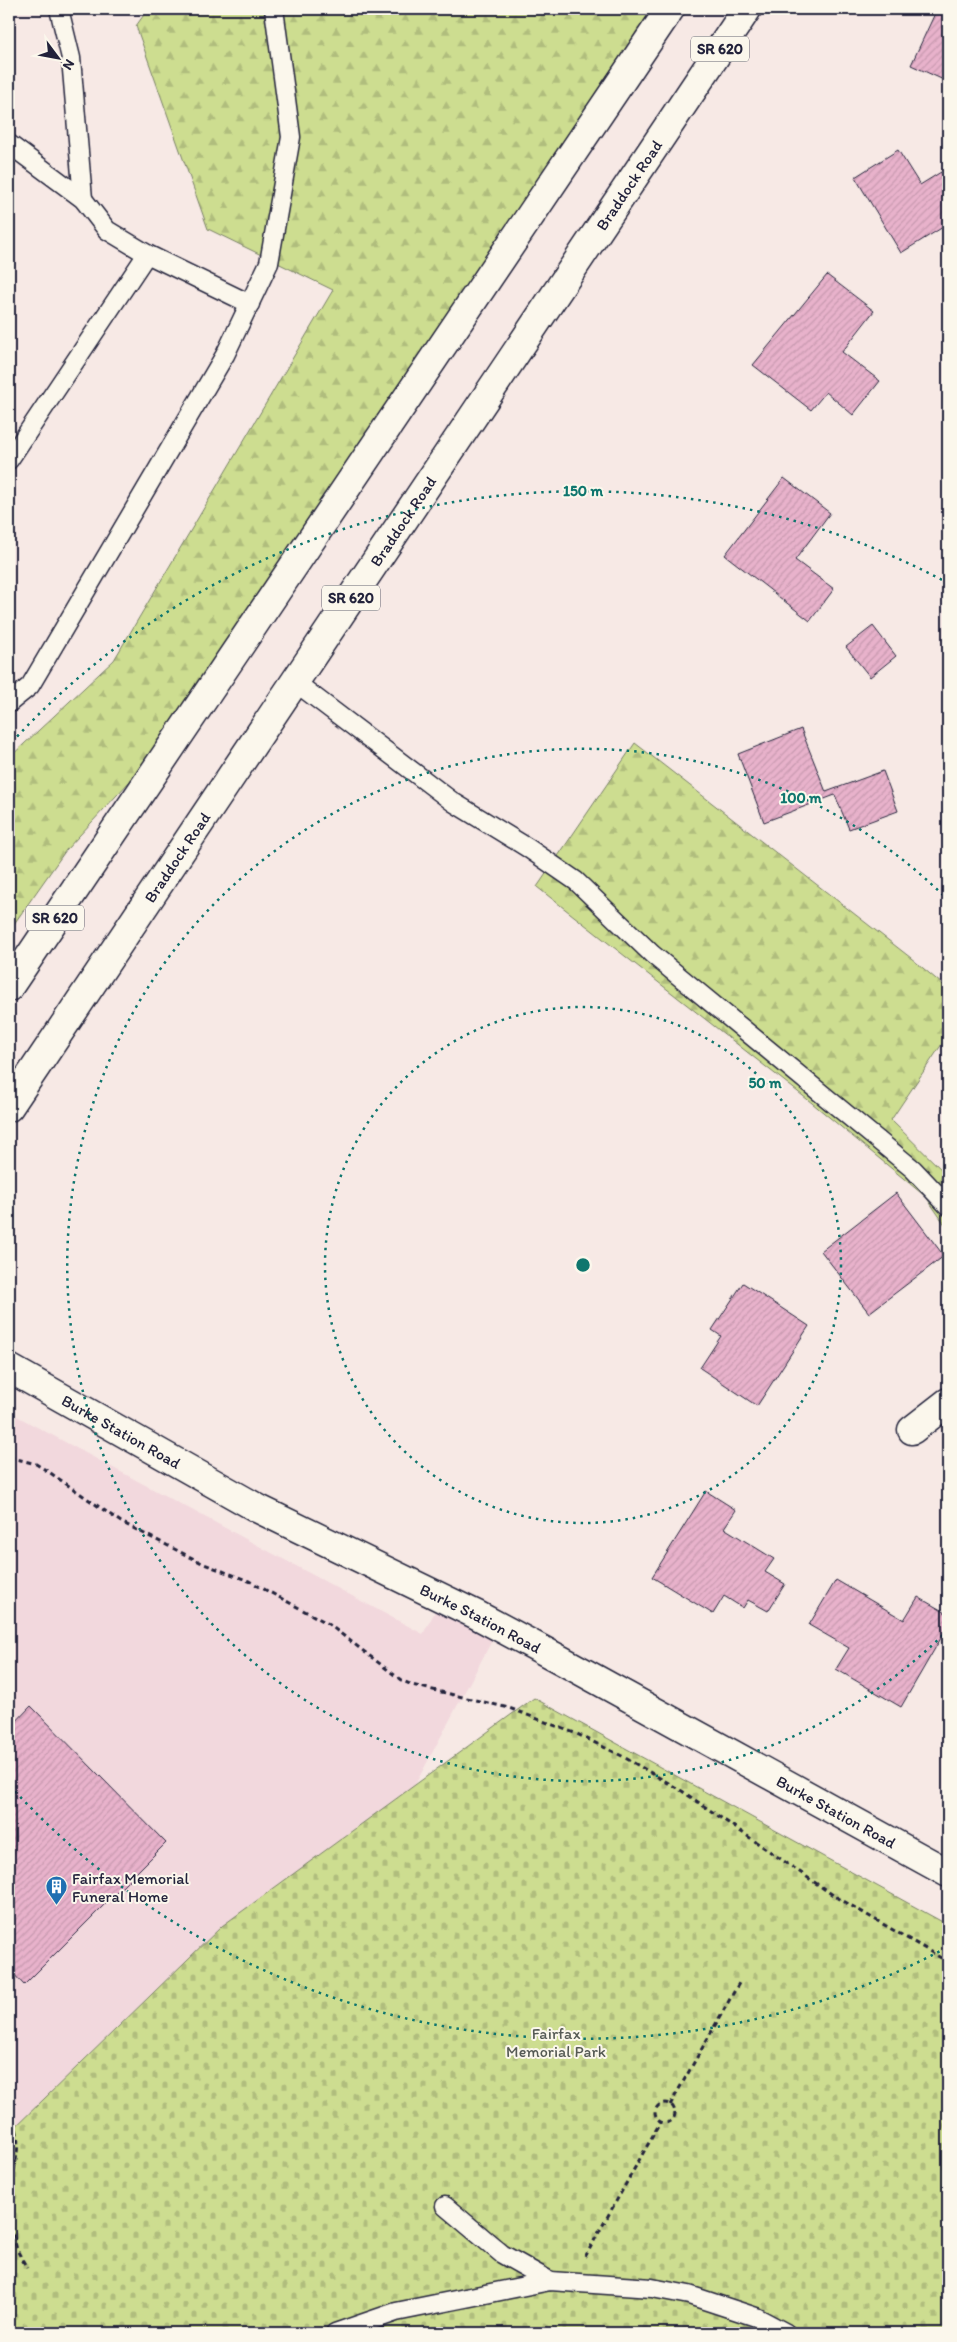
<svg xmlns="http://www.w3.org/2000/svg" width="957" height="2342" font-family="Itim,sans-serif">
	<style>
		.built { fill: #f2d8dd }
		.forest { fill: url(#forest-firs); stroke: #788066 }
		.cemetery { fill: url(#cemetery-stones); stroke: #788066 }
		.building { fill: url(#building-hatch); stroke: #22223b }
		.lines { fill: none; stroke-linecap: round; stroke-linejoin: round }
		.lane-casing { stroke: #22223b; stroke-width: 21 }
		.street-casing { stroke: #22223b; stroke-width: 31 }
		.secondary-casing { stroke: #22223b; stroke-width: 31 }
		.primary-casing { stroke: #22223b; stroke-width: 31 }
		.path { stroke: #22223b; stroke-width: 3; stroke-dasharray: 5 4; stroke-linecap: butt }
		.lane { stroke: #fbf7ec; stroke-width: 18 }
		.street { stroke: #fbf7ec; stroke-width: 28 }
		.secondary { stroke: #fbf7ec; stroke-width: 28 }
		.primary { stroke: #fbf7ec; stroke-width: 28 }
		.ring { fill: none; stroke: #0f766e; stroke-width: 2.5; stroke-dasharray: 2.5 5 }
		.labels { text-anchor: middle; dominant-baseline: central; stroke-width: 4; stroke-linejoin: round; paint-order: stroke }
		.shield { fill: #fbf7ec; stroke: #636270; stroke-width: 1 }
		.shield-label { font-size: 15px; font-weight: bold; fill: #22223b }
		.street-label { font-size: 16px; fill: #22223b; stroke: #fbf7ec }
		.poi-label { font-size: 16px; fill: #22223b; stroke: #fbf7ec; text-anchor: start }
		.park-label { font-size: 16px; fill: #555a54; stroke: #fbf7ec }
		.centre { fill: #0f766e; stroke: #fbf7ec; stroke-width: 2.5 }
		.ring-label { font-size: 15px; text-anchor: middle; font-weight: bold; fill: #0f766e; stroke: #fbf7ec; stroke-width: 4; stroke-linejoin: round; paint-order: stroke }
	</style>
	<defs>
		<pattern id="forest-firs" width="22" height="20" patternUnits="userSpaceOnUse" patternTransform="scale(1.25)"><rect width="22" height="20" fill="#cddd90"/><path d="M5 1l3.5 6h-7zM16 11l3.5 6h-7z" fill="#b0bd7d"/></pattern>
		<pattern id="cemetery-stones" width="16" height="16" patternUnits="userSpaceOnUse" patternTransform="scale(1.25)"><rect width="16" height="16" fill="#cddd90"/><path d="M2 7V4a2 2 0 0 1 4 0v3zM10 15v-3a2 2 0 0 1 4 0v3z" fill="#b0bd7d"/></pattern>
		<pattern id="building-hatch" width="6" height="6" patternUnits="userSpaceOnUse" patternTransform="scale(1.25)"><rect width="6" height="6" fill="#e8b2cb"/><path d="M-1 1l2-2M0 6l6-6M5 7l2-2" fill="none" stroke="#c799af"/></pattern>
	</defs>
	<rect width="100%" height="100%" fill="#f7e9e5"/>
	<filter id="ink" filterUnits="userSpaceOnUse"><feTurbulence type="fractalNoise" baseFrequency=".02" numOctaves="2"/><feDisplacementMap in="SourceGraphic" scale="10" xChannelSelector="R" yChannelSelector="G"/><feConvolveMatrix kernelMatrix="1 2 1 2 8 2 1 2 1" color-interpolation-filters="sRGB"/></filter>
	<g filter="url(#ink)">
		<path class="built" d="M9 1412 423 1634 439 1604 495 1635 295 2010 9 2243Z"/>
		<g class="forest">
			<path d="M148 9H652L157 744 130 781 66 850 9 931V758L114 660 333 290 208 229 136 26Z"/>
			<path d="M635 743 911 958 948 989V1035L891 1120 948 1176V1229L926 1197 812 1103 537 887Z"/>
		</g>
		<path class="cemetery" d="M534 1698 948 1925V2333H9V2133L222 1926Z"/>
		<g class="building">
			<path d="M937 9H948V82L911 65Z"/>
			<path d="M898 150 920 185 941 172 948 184V224L901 253 855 177Z"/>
			<path d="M827 275 874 311 842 352 880 381 853 415 826 392 811 410 753 365Z"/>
			<path d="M784 478 830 513 795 560 834 589 810 621 725 555Z"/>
			<path d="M873 626 896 656 870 677 846 647Z"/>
			<path d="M801 729 826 792 883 771 898 811 849 829 835 795 764 822 738 754Z"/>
			<path d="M896 1193 944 1256 869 1313 821 1251Z"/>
			<path d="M743 1283 809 1326 757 1406 700 1368 721 1336 712 1330Z"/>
			<path d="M706 1491 736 1510 724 1528 774 1559 765 1572 785 1584 768 1611 748 1600 743 1608 724 1596 713 1614 652 1577Z"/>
			<path d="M836 1580 904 1620 918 1597 948 1614V1626L901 1707 836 1669 849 1648 809 1625Z"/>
			<path d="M31 1706 166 1843 24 1985 9 1969V1729Z"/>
		</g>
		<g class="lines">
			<defs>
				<g id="lane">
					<path d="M59 9 71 58 83 199"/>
					<path d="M9 144 83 199 107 230 147 254 250 304"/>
					<path d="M9 460 147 254"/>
					<path d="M295 682 453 802 528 848 576 881 652 954 913 1169 948 1206"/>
					<path d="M9 703 30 686 225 355 269 263 291 137 274 9"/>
					<path d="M445 2206 502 2254 550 2281"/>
					<path d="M335 2333 396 2312 550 2281 652 2288 689 2295 756 2317 786 2333"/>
				</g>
				<path id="street" d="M912 1430 948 1402"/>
				<g id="secondary">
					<path id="s1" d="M9 1368 259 1509 477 1615 561 1660 948 1873"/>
				</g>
				<g id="primary">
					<path d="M9 987 670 9"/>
					<path id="s2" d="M9 1107 747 9"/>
				</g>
			</defs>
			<use href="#lane" class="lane-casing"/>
			<use href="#street" class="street-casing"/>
			<use href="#secondary" class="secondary-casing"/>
			<use href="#primary" class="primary-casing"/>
			<g class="path">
				<path d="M9 1457 36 1464 49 1472 121 1522 204 1564 249 1581 327 1623 401 1680 412 1685 509 1708 577 1734 622 1756 682 1791 833 1895 948 1962"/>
				<circle cx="665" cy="2113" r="10"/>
				<path d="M670 2105 739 1983"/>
				<path d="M9 2113C27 2140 12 2168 9 2196"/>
				<path d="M9 2217 17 2250 27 2268"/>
				<path d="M585 2257 661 2121"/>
			</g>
			<use href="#lane" class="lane"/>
			<use href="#street" class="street"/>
			<use href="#secondary" class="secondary"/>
			<use href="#primary" class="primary"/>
		</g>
	</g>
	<g class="ring">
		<circle cx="583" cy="1265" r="258"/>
		<path d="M948 1630A516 516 0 1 1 948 900"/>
		<path d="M946 1948A774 774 0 0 1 12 1788M12 742A774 774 0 0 1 946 582"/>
	</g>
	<defs>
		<symbol id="building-pin" viewBox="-11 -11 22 30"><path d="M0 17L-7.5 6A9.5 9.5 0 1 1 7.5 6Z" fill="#1f6fb2" stroke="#fbf7ec"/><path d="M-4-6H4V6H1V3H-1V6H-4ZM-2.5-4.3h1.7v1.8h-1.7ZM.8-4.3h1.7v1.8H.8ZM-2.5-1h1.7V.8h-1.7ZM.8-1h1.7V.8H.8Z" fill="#fff"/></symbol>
	</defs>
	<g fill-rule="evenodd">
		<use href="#building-pin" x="44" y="1874" width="25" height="34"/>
	</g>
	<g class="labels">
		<g class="shield">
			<rect x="691" y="36.5" width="58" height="25" rx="4"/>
			<rect x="322" y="585.5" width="58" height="25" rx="4"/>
			<rect x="26" y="905.5" width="58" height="25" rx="4"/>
		</g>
		<g class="shield-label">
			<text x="720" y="49">SR 620</text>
			<text x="351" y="598">SR 620</text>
			<text x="55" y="918">SR 620</text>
		</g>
		<g class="street-label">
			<text stroke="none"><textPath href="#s2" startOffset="1111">Braddock Road</textPath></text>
			<text stroke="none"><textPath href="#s2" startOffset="706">Braddock Road</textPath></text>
			<text stroke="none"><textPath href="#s2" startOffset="301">Braddock Road</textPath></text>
			<text stroke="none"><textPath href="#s1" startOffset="129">Burke Station Road</textPath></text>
			<text stroke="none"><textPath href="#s1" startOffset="534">Burke Station Road</textPath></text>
			<text stroke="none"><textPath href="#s1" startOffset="939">Burke Station Road</textPath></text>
		</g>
		<g class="poi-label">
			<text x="72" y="1878">Fairfax Memorial<tspan x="72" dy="18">Funeral Home</tspan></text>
		</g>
		<g class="park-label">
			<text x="556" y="2033">Fairfax<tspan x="556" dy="18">Memorial Park</tspan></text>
		</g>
	</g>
	<circle cx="583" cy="1265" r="8" class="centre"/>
	<g class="ring-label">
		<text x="583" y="496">150 m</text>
		<text x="801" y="803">100 m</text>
		<text x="765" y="1088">50 m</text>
	</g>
	<rect width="957" height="2342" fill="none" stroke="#fbf7ec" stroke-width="30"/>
	<rect x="15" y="15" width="927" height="2312" fill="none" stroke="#22223b" stroke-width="2" filter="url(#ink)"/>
	<g transform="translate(58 58) rotate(122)" stroke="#fbf7ec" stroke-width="4" paint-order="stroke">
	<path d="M0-4L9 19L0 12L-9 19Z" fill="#22223b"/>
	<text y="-8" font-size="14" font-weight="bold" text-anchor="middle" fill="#22223b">N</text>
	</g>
</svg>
